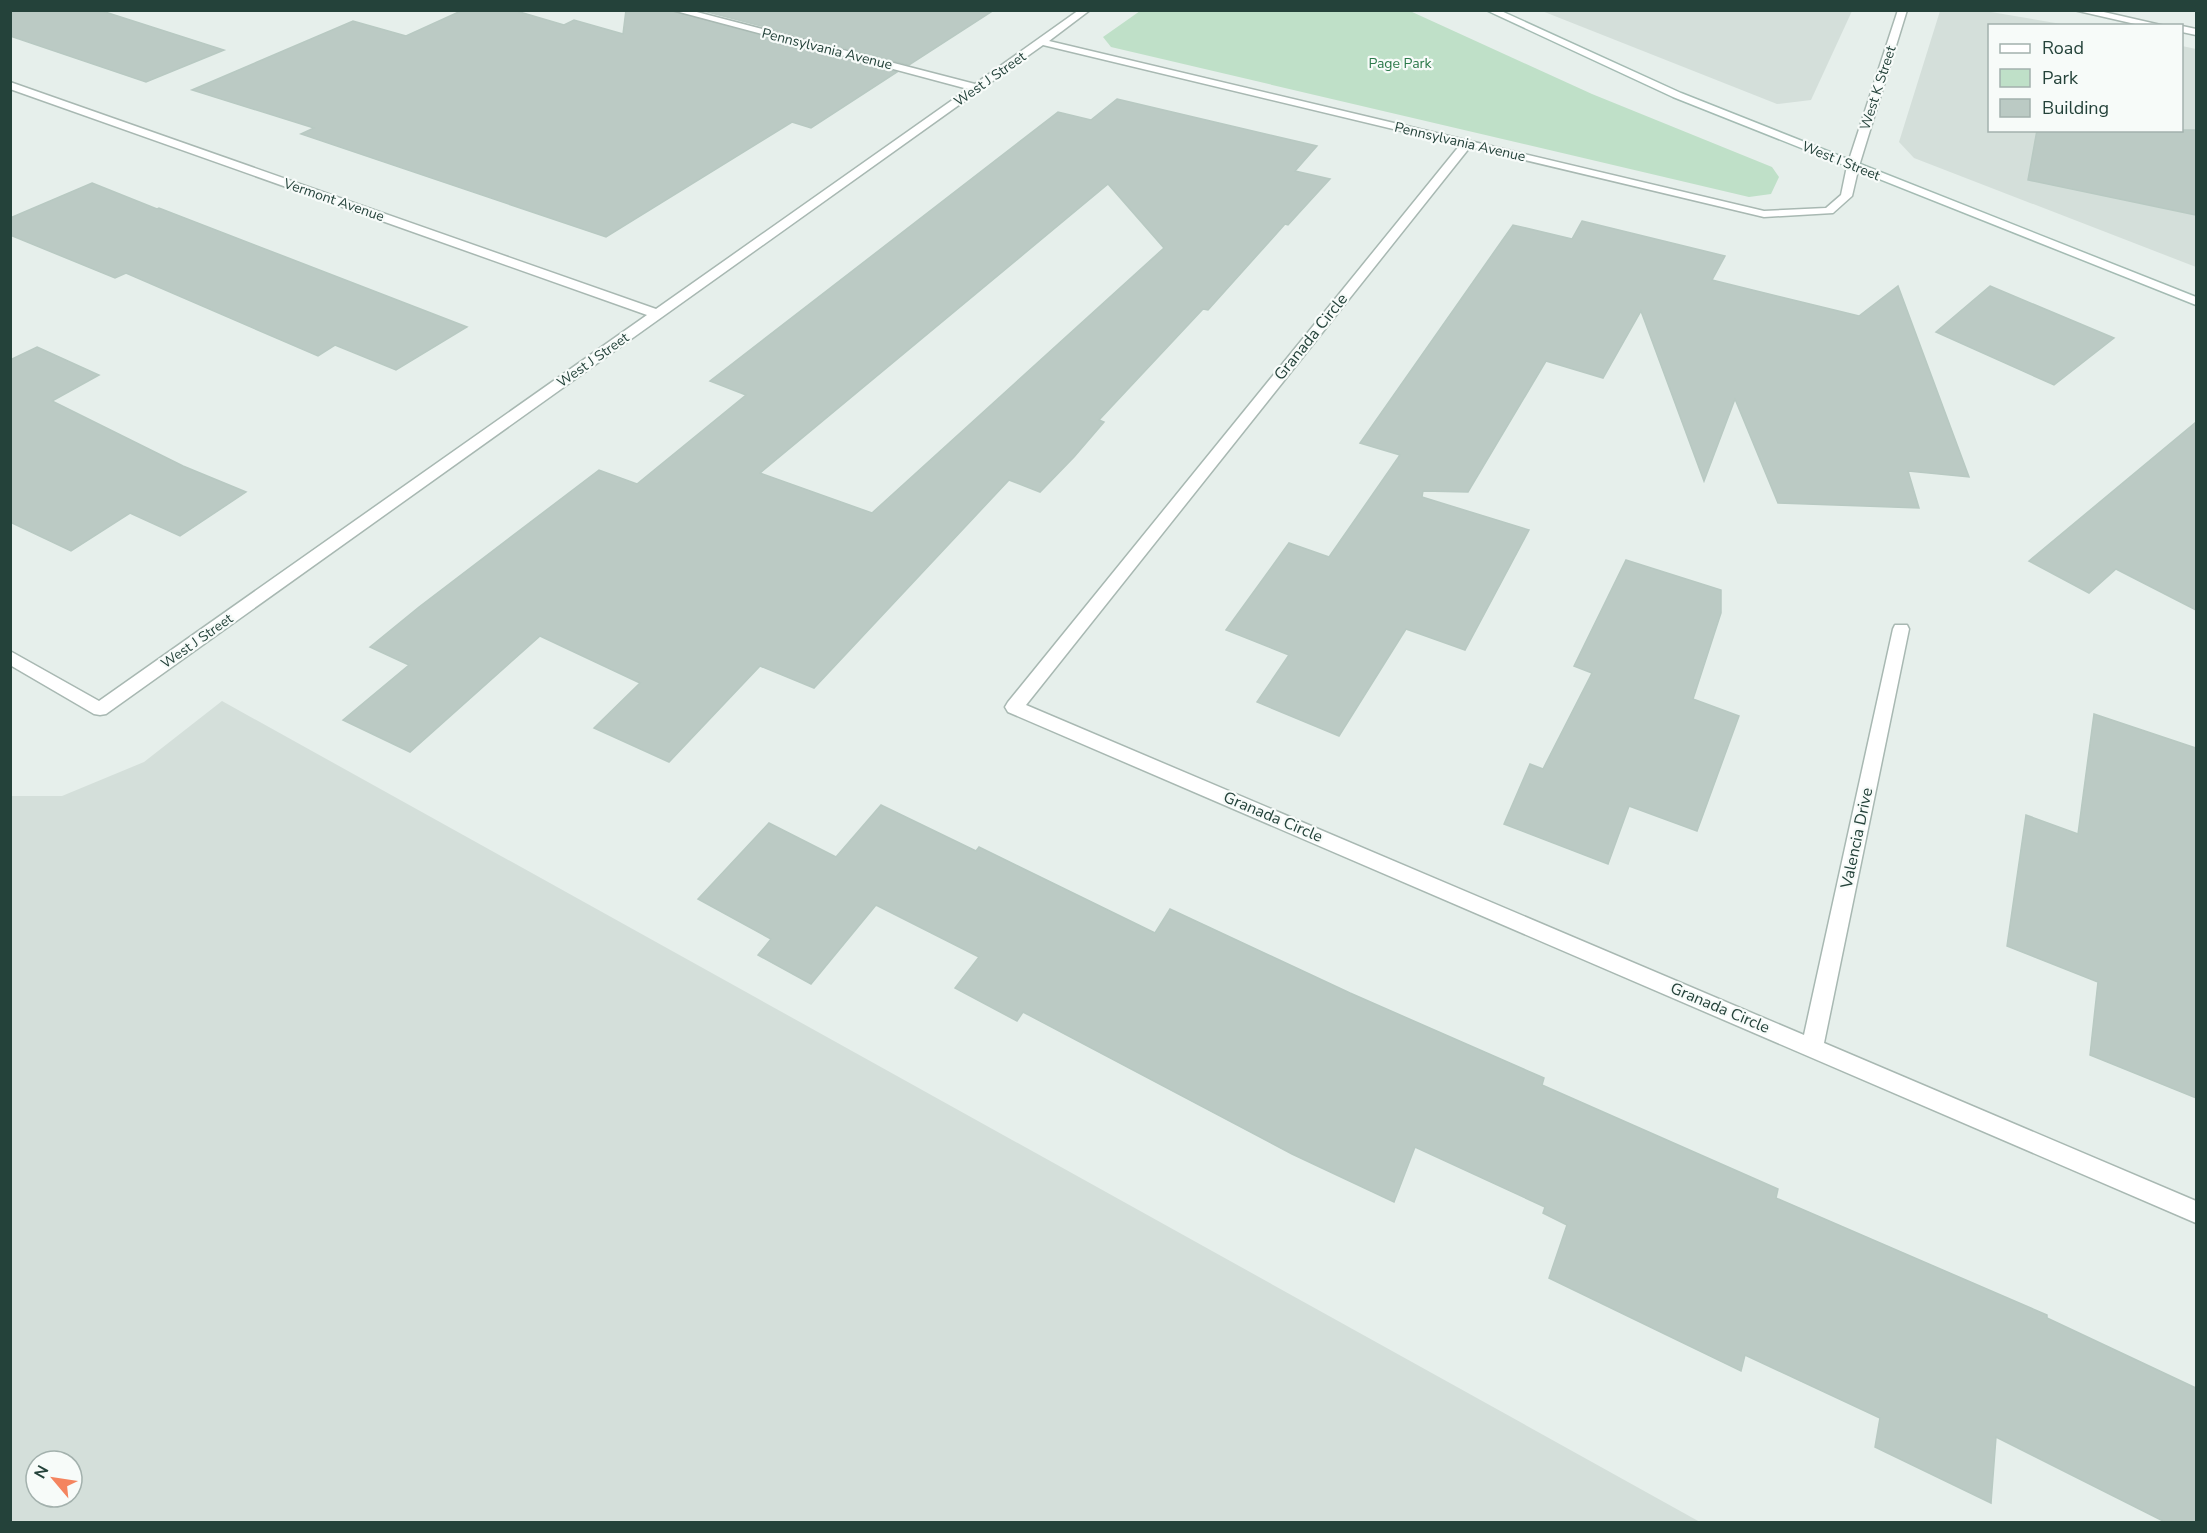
<svg xmlns="http://www.w3.org/2000/svg" width="2207" height="1533" font-family="'Nunito Sans',sans-serif">
	<style>
		.built { fill: #d4dfda; fill-rule: evenodd }
		.green { fill: #bfe0c8 }
		.building { fill: #bbcac4; stroke: #b8c9c2; stroke-width: 1.5; fill-rule: evenodd }
		.lines { fill: none; stroke-linecap: round; stroke-linejoin: round }
		.street-casing { stroke: #a8b8b2; stroke-width: 3 }
		.secondary-casing { stroke: #a4bbb3; stroke-width: 3 }
		.street { fill: #fff; fill-rule: evenodd }
		.secondary { fill: #fff; fill-rule: evenodd }
		.labels { text-anchor: middle; dominant-baseline: central; stroke-width: 4.5; stroke-linejoin: round; paint-order: stroke }
		.far-street-label { font-size: 14px; fill: #24423a; stroke: #f7fbf9 }
		.far-park-label { font-size: 14px; fill: #2d7a4b; stroke: #f7fbf9 }
		.street-label { font-size: 16px; fill: #24423a; stroke: #f7fbf9 }
	</style>
	<rect width="100%" height="100%" fill="#e6efeb"/>
	<g class="built">
		<path d="M1542 11H1852L1811 100 1777 104Z"/>
		<path d="M1940 11H1985L2067 25 1990 26V130H2182V46L2196 49V267L1914 158 1899 142Z"/>
		<path d="M222 701 1700 1522H11V796H62L144 762ZM36 1461H72V1497H36Z"/>
	</g>
	<path class="green" d="M1140 11H1410L1592 94 1772 167 1779 177 1771 194 1749 197 1111 47 1103 37Z"/>
	<g class="building">
		<path d="M10 10H99L224 50 146 82 10 36Z"/>
		<path d="M463 10H513L564 25 574 20 623 34 626 10H670L897 72 811 128 792 122 606 237 301 134 314 128 192 90 353 21 406 36Z"/>
		<path d="M700 10H994L909 65Z"/>
		<path d="M1117 99 1317 146 1295 171 1330 179 1288 225 1285 224 1208 310 1203 309 1099 420 1104 422 1074 457 1040 492 1009 480 814 688 760 666 669 762 594 728 640 683 540 636 410 752 343 720 409 665 370 647 419 607 599 470 637 484 746 395 710 381 1058 112 1091 120ZM1108 184 1164 248 872 513 760 473Z"/>
		<path d="M2037 130H2196V215L2028 180Z"/>
		<path d="M92 183 157 209 159 208 467 327 396 370 335 345 318 356 126 273 115 278 10 235V218Z"/>
		<path d="M1582 221 1725 256 1712 280 1859 316 1898 286 1969 477 1908 471 1919 508 1778 503 1735 399 1704 481 1641 311 1603 378 1546 361 1468 492 1423 491 1422 497 1529 530 1465 650 1406 629 1339 736 1257 702 1289 655 1226 630 1289 543 1329 557 1400 455 1360 443 1513 225 1572 239Z"/>
		<path d="M1990 286 2114 338 2054 385 1936 332Z"/>
		<path d="M37 347 99 375 52 401 183 466 246 492 180 536 130 513 71 551 10 522V360Z"/>
		<path d="M2196 422V610L2116 569 2089 593 2029 561Z"/>
		<path d="M1626 560 1721 590V613L1693 699 1739 716 1697 831 1629 806 1608 864 1504 824 1530 764 1543 769 1592 673 1574 666Z"/>
		<path d="M2094 714 2196 748V1098L2090 1055 2098 982 2007 946 2026 815 2078 834Z"/>
		<path d="M881 805 976 851 979 847 1155 933 1170 909 1350 993 1544 1078 1542 1085 1778 1189 1776 1198 2047 1315V1318L2196 1388V1522H2165L1996 1437 1991 1503 1875 1447 1880 1418 1745 1355 1741 1371 1549 1278 1567 1225 1543 1213 1545 1207 1415 1147 1394 1202 1292 1154 1023 1012 1017 1021 955 988 979 957 876 905 811 984 758 955 771 939 698 899 769 823 836 857Z"/>
	</g>
	<g class="lines">
		<defs>
			<g id="street">
				<path d="M672 10H689L975 84 1079 10H1090L1049 41 1764 211 1826 208 1841 195 1847 166 1898 10H1907L1859 166 1852 196 1833 213 1764 217 1470 147 1026 705 1804 1035 1893 629 1895 625H1907L1909 629 1824 1043 2196 1201V1223L1008 712 1005 707 1008 702 1460 145 1043 45 106 714 100 715 94 714 10 665V651L99 701 647 315 10 89V82L656 309 968 89Z"/>
				<path d="M2074 10H2095L2165 26H2144Z"/>
				<path d="M2182 26 2196 29V35L2182 32Z"/>
			</g>
			<path id="secondary" d="M1486 10H1499L1681 93 2196 297V305L1673 97Z"/>
		</defs>
		<use href="#street" class="street-casing"/>
		<use href="#secondary" class="secondary-casing"/>
		<use href="#street" class="street"/>
		<use href="#secondary" class="secondary"/>
	</g>
	<g class="labels">
		<g class="far-street-label">
			<text transform="translate(827 49) rotate(14)">Pennsylvania Avenue</text>
			<text transform="translate(990 79) rotate(-35)">West J Street</text>
			<text transform="translate(1878 88) rotate(-72)">West K Street</text>
			<text transform="translate(1460 142) rotate(13)">Pennsylvania Avenue</text>
			<text transform="translate(1841 161) rotate(22)">West I Street</text>
			<text transform="translate(334 200) rotate(19)">Vermont Avenue</text>
			<text transform="translate(593 360) rotate(-35)">West J Street</text>
			<text transform="translate(197 641) rotate(-35)">West J Street</text>
		</g>
		<g class="far-park-label">
			<text x="1400" y="63">Page Park</text>
		</g>
		<g class="street-label">
			<text transform="translate(1311 337) rotate(-51)">Granada Circle</text>
			<text transform="translate(1273 817) rotate(23)">Granada Circle</text>
			<text transform="translate(1857 838) rotate(-78)">Valencia Drive</text>
			<text transform="translate(1720 1008) rotate(23)">Granada Circle</text>
		</g>
	</g>
	<rect width="2207" height="1533" fill="none" stroke="#24423a" stroke-width="24"/>
	<rect x="1988" y="24" width="195" height="108" fill="#f7fbf9" stroke="#a3b1ad" stroke-width="1.5"/>
	<rect x="2000" y="44" width="30" height="9" fill="#ffffff" stroke="#a3b1ad" stroke-width="1.5"/>
	<text x="2042" y="54" font-size="18" fill="#24423a">Road</text>
	<rect x="2000" y="69" width="30" height="18" fill="#bfe0c8" stroke="#a3b1ad" stroke-width="1.5"/>
	<text x="2042" y="84" font-size="18" fill="#24423a">Park</text>
	<rect x="2000" y="99" width="30" height="18" fill="#bbcac4" stroke="#a3b1ad" stroke-width="1.5"/>
	<text x="2042" y="114" font-size="18" fill="#24423a">Building</text>
	<g transform="translate(54 1479) rotate(299)"><circle r="28" fill="#f7fbf9" stroke="#a3b1ad" stroke-width="1.5"/>
	<path d="M0-4.5L10 22L0 15L-10 22Z" fill="#f4845f"/>
	<text y="-9" font-size="16" font-weight="bold" text-anchor="middle" fill="#24423a">N</text>
	</g>
</svg>
